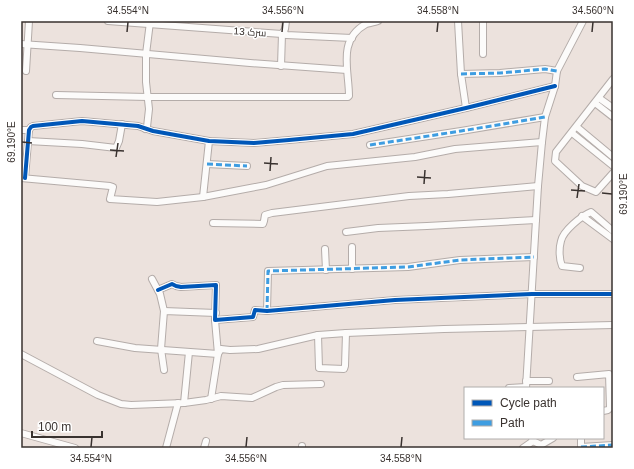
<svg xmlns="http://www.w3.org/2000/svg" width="634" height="469" font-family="Helvetica,Cairo,sans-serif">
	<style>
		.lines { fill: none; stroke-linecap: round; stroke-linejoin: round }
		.minor-casing { stroke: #b4aca9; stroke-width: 8 }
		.minor { stroke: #fcfbfa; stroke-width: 6 }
		.quiet { stroke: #3e9de1; stroke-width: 3; stroke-dasharray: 6 3; stroke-linecap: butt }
		.cycleway-casing { stroke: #fff; stroke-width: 6 }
		.cycleway { stroke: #0057b8; stroke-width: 4 }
		.ticks { fill: none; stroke: #39322f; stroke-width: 1.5 }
		.labels { text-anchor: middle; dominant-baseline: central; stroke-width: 3; stroke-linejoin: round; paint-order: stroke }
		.street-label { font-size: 10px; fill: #39322f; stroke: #fff }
		.neatline { fill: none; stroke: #39322f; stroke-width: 1.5 }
		.ticks-label { font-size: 10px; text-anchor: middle; fill: #39322f }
	</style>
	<rect width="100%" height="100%" fill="#ece2dd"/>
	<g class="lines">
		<defs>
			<g id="minor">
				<path d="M108 21 282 34 285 29 286 21"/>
				<path d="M458 21 461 74 466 108"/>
				<path d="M483 21V54"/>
				<path d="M284 32 286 35 352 38"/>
				<path d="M21 44 80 48 250 63 347 70"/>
				<path d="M281 66 282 34"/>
				<path d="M26 71 29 21"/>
				<path d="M461 74 500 73 545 69 557 71"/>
				<path d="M613 79 556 152 555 161 582 186 596 192 613 173"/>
				<path d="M56 95 148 97H348L349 96C349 70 337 40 366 24 370 23 375 22 378 21"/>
				<path d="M599 98 613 108"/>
				<path d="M595 103 613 117"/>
				<path d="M577 127 613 157"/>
				<path d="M145 129 147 127 149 109 146 82V54L150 22"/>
				<path d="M21 130H29"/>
				<path d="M572 133 613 166"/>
				<path d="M28 141 82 144 116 148 119 141 122 124"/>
				<path d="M370 145 461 131 545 117"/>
				<path d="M207 164 247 166"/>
				<path d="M21 178 110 186 113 187 110 199 157 202 203 197 266 185 327 166 415 157 455 149 542 142"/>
				<path d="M25 178 29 130 31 127 33 126 82 121 138 126 153 131 209 141 254 143 289 140 353 134 466 108 555 86"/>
				<path d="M203 197 209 141"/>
				<path d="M582 216 613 239"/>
				<path d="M213 223 263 224 264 221 265 215 272 213 409 196 448 194 538 186"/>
				<path d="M346 232 378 228 427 226 536 220"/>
				<path d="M325 249 326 270"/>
				<path d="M580 268 562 266C559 259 559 248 561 241 563 231 581 216 591 212L613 231"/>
				<path d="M352 269V247"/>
				<path d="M152 279 160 294 164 311"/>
				<path d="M158 290 172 284 176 286 181 287 216 285 215 320 253 317 255 310 267 311 395 300 532 294H613"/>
				<path d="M267 311 268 271 408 267 460 260 534 257"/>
				<path d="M318 335 319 368 344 369 345 366 346 333"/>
				<path d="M97 341 135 348 218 354 215 320"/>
				<path d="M21 354 98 395 121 404 131 405 184 403 206 400 221 396 252 398 276 387 283 385 321 384"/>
				<path d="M164 370 161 349 164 311 216 313"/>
				<path d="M577 377 609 374 610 408 608 410 603 411"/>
				<path d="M526 381H549"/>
				<path d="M509 388 526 387"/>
				<path d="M526 388 538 186 542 142 545 117 555 86 557 71 583 21"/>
				<path d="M211 399 218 354 221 349 230 350 258 349 318 335 346 333 444 329 613 325"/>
				<path d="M184 403 189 352"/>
				<path d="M21 433 75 448"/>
				<path d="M532 438 533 441 541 445 553 438"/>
				<path d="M302 446V448"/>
				<path d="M581 447 613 445"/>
				<path d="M166 448 178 403"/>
				<path d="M204 448 206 441"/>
				<path d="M523 448 533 441"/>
				<path d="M581 448V438"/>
			</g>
		</defs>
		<use href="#minor" class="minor-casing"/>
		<use href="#minor" class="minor"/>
		<g class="quiet">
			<path d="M461 74 500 73 545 69 557 71"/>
			<path d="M370 145 461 131 545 117"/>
			<path d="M207 164 247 166"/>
			<path d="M267 311 268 271 408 267 460 260 534 257"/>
			<path d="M581 447 613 445"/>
		</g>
		<defs>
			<g id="cycleway">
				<path d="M25 178 29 130 31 127 33 126 82 121 138 126 153 131 209 141 254 143 289 140 353 134 466 108 555 86"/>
				<path d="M158 290 172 284 176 286 181 287 216 285 215 320 253 317 255 310 267 311 395 300 532 294H613"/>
			</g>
		</defs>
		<use href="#cycleway" class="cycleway-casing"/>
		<use href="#cycleway" class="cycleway"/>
	</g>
	<path class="ticks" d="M127 32 128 22M282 32 283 22M437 32 438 22M592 32 593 22M22 142 32 143M110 150 124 151M116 157 118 143M264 163 278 164M270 171 271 157M417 177 431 178M424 184 425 170M571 190 585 191M602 193 612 194M577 198 579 184M91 447 92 437M246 447 247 437M401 447 402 437"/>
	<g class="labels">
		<g class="street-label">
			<text transform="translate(250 32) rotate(4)">سرک 13</text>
		</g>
	</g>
	<rect width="634" height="469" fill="none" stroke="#ffffff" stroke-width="44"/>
	<rect x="464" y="387" width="140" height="52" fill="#ffffff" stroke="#b0adac"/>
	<rect x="472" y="400" width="20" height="6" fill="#0057b8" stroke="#b0adac"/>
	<text x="500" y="407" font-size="12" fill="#39322f">Cycle path</text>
	<rect x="472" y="420" width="20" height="6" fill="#3e9de1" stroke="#b0adac"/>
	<text x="500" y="427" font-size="12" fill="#39322f">Path</text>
	<path d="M32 431v6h70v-6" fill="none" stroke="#39322f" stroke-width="2"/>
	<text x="38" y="431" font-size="12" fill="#39322f" stroke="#ffffff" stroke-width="3" paint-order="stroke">100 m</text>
	<rect x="22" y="22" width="590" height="425" class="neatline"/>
	<g class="ticks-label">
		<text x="128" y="14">34.554°N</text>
		<text x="283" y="14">34.556°N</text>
		<text x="438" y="14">34.558°N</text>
		<text x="593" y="14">34.560°N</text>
		<text transform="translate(11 142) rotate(-90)" y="4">69.190°E</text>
		<text transform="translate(623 194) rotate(-90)" y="4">69.190°E</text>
		<text x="91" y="462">34.554°N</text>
		<text x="246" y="462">34.556°N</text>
		<text x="401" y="462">34.558°N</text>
	</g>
</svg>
